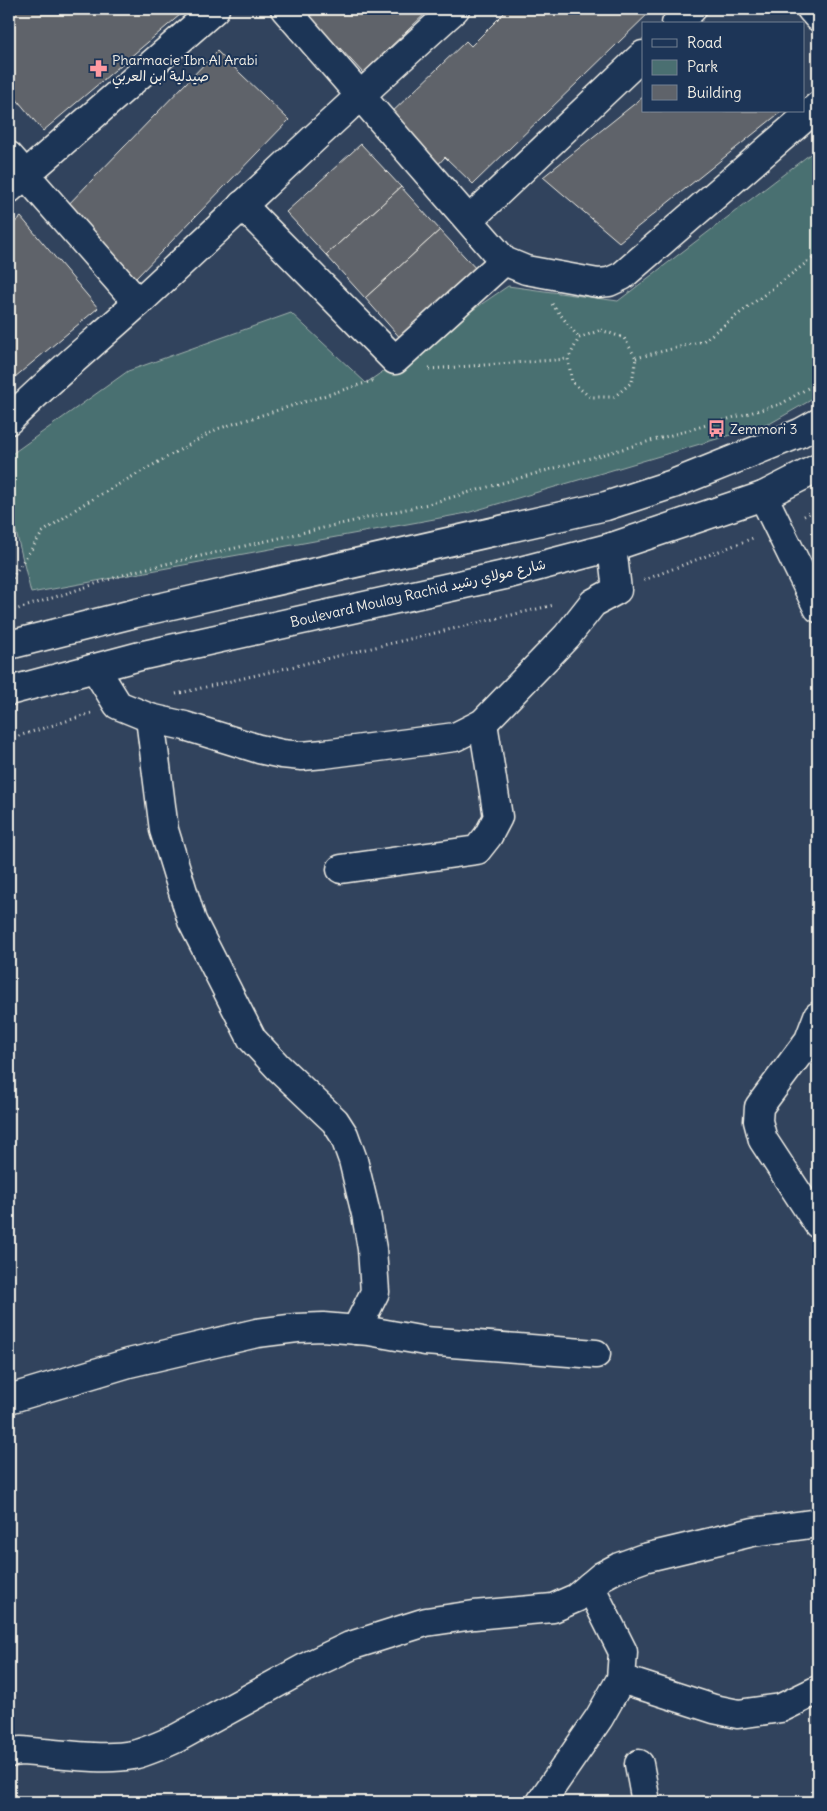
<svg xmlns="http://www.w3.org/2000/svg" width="827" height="1811" font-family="Delius,'Playpen Sans Arabic',sans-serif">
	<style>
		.green { fill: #4a6f71; stroke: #9fb0ac }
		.building { fill: #5f636a; stroke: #f4f1e8 }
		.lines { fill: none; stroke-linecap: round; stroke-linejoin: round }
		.minor-casing { stroke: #f4f1e8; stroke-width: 31 }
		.primary-casing { stroke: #f4f1e8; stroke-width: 31 }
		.path { stroke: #f4f1e8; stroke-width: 3; stroke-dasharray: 1 4; stroke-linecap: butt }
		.minor { stroke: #1d3557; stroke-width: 28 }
		.primary { stroke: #1d3557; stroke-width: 28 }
		.labels { text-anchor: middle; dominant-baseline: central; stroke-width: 4; stroke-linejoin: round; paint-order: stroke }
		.poi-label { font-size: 14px; fill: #f4f1e8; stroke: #1d3557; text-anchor: start }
		.street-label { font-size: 14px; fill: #f4f1e8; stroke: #1d3557 }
	</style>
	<rect width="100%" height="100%" fill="#31435d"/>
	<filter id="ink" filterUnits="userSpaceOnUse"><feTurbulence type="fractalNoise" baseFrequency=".02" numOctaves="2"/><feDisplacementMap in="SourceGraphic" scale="10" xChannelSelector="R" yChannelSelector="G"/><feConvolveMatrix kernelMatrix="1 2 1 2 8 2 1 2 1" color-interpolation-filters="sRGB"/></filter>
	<g filter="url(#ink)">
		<path class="green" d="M818 148V396L771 423 467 513 31 593 9 503V456L128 371 291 313 366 383 508 286 618 301Z"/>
		<g class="building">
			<path d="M9 9H187L43 131 9 90Z"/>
			<path d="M297 9H430L363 73 340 48 338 51Z"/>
			<path d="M508 9H653L473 184 445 157 435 168 386 118 466 41 471 46Z"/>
			<path d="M217 51 289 120 134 280 62 211Z"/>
			<path d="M643 97V111H782L619 242 543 177Z"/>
			<path d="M361 144 401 187 326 255 286 212Z"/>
			<path d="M401 187 440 230 365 298 326 255Z"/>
			<path d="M21 217 98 308 9 382V227Z"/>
			<path d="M440 230 478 271 403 341 365 298Z"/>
		</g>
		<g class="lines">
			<defs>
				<g id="minor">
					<path d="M285 9 504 261 526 270 598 283 609 282 622 276 818 106"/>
					<path d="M811 9 818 17"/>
					<path d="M676 24 692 9"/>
					<path d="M9 156 138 303"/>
					<path d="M9 189 215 9"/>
					<path d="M242 205 395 360 504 261"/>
					<path d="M469 220 643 55"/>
					<path d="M9 420C50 379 95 342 138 303 244 205 348 105 455 9"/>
					<path d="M763 496 818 608"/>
					<path d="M95 668 118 705 150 718 185 726 259 749 282 754 302 756 324 754 455 737 483 723 567 636 593 603 617 590 612 547"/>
					<path d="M150 718 164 830 192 921 252 1039 278 1067 335 1121 344 1135 353 1160 366 1214 372 1249 375 1292 356 1330"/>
					<path d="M341 869 477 850 488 836 498 817 483 723"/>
					<path d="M818 1016 809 1040 759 1107 758 1121 763 1140 818 1224"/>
					<path d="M9 1399 129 1363 257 1333 297 1328 323 1327 369 1331 425 1341 596 1354"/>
					<path d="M621 1679 714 1709 738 1714 781 1708 818 1690"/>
					<path d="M9 1753 20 1751C53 1753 102 1761 133 1755 149 1751 162 1745 177 1738L310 1665 350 1646 426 1622 474 1615 553 1608 576 1598 602 1576 619 1567 644 1558 753 1532 818 1523"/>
					<path d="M639 1764 646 1802"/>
					<path d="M541 1802 599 1718 621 1679 623 1652 590 1586"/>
				</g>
				<g id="primary">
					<path d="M9 645 136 613 606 506 673 484 800 433 818 423"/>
					<path d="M9 691 144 655 509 574 612 547 763 496 818 468"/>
				</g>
			</defs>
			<use href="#minor" class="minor-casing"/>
			<use href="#primary" class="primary-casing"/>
			<g class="path">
				<path d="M552 304 579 338"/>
				<path d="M601 330 624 338 636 358 632 382 614 397H590L572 382 568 359 579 338Z"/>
				<path d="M636 358 703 341 818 254"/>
				<path d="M429 369 568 359"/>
				<path d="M804 516 818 509"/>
				<path d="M644 580 753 538"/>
				<path d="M9 593 13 576 43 532 82 505 217 429 375 380"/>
				<path d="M9 612 135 571 428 504 781 404 818 382"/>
				<path d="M176 694 554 605"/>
				<path d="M9 739 92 713"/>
			</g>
			<use href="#minor" class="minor"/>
			<use href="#primary" class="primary"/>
		</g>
	</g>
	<defs>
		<symbol id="pharmacy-bare" viewBox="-9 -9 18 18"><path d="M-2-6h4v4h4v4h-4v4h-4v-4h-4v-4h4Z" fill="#ff9aa2" stroke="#1d3557" stroke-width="2.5" paint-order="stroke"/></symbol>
		<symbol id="bus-bare" viewBox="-9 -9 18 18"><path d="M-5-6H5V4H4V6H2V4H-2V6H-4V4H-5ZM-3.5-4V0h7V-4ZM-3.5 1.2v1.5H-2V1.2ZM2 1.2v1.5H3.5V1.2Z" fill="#ff9aa2" stroke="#1d3557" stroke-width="2.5" paint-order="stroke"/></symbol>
	</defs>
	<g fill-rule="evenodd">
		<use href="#pharmacy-bare" x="86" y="56" width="25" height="25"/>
		<use href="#bus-bare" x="704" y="416" width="25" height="25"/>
	</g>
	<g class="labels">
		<g class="poi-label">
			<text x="112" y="60">Pharmacie Ibn Al Arabi<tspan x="112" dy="16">صيدلية ابن العربي</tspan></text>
			<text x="730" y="429">Zemmori 3</text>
		</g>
		<g class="street-label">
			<text transform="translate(418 593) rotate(-13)">Boulevard Moulay Rachid شارع مولاي رشيد</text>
		</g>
	</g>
	<rect width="827" height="1811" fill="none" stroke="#1d3557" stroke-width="30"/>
	<rect x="15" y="15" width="797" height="1781" fill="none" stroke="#f4f1e8" stroke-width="2" filter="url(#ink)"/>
	<rect x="642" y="22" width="162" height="90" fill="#1d3557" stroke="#738091"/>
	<rect x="652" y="39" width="25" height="8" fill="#1d3557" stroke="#738091"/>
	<text x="687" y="48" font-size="15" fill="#f4f1e8">Road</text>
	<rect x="652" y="60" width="25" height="15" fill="#4a6f71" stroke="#738091"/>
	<text x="687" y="72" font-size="15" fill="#f4f1e8">Park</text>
	<rect x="652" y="85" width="25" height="15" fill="#5f636a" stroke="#738091"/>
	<text x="687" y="98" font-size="15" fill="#f4f1e8">Building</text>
</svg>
